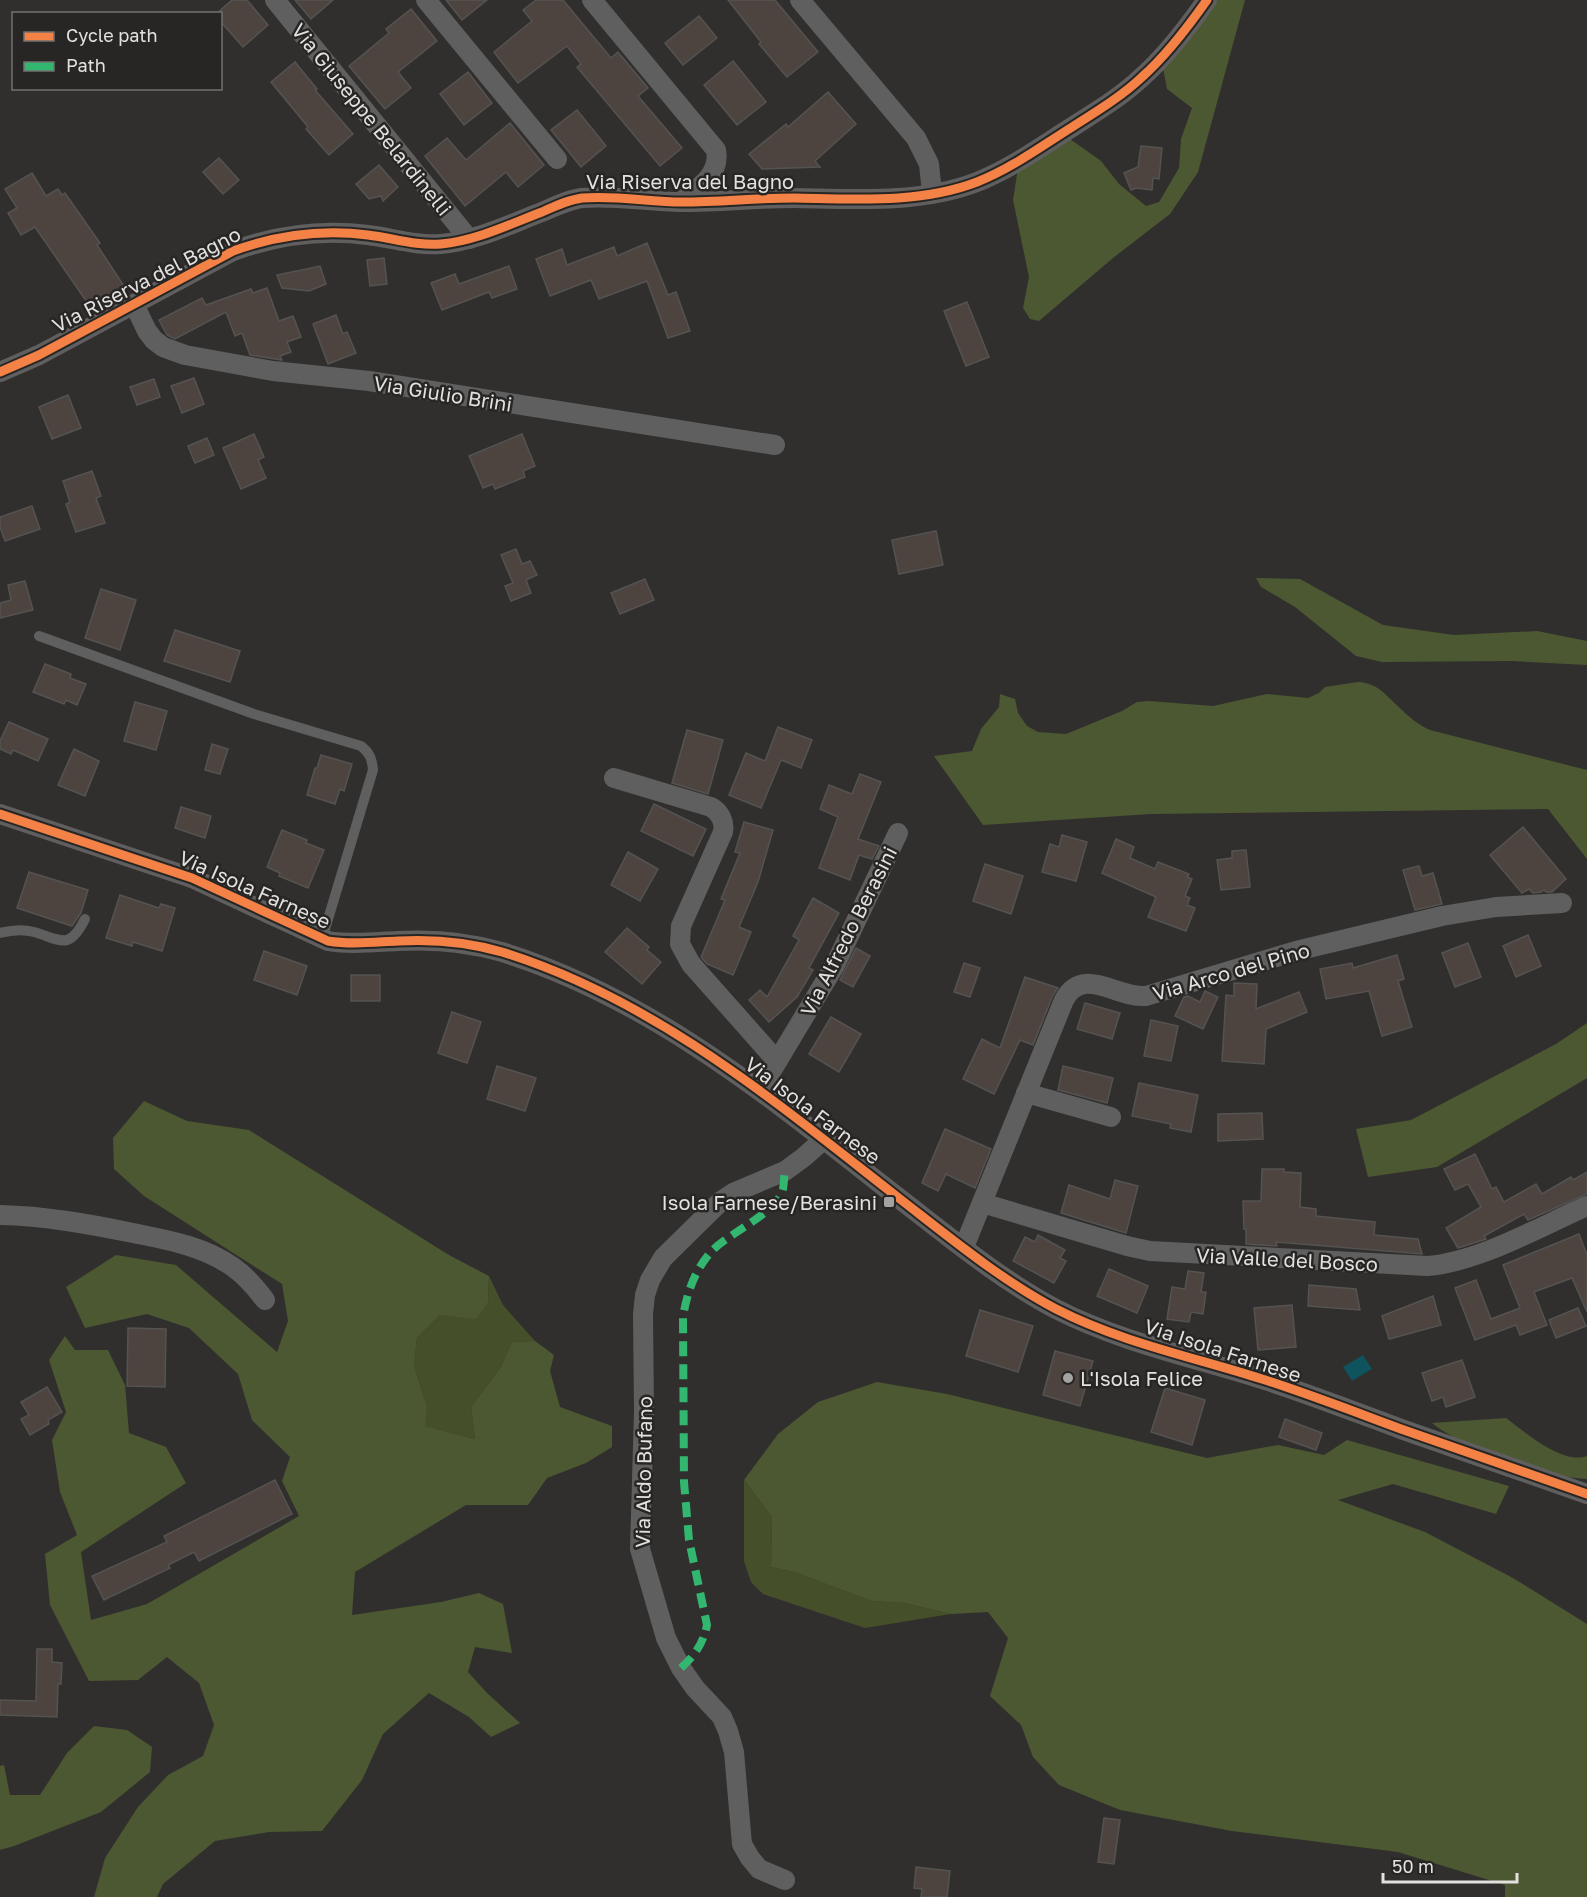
<svg xmlns="http://www.w3.org/2000/svg" width="1587" height="1897" font-family="'Golos Text',sans-serif">
	<style>
		.green { fill: #45502a }
		.forest { fill: #4c5831 }
		.water { fill: #0e535d }
		.building { fill: #4d4440; stroke: #545352; stroke-width: 1.5 }
		.lines { fill: none; stroke-linecap: round; stroke-linejoin: round }
		.lane { stroke: #605f5f; stroke-width: 10 }
		.street { stroke: #605f5f; stroke-width: 20 }
		.quiet { stroke: #33b770; stroke-width: 8; stroke-dasharray: 15 8; stroke-linecap: butt }
		.cycleway-casing { stroke: #272624; stroke-width: 13 }
		.cycleway { stroke: #f48246; stroke-width: 9 }
		.poi-dot { fill: #a4a3a1; stroke: #272624; stroke-width: 2 }
		.labels { text-anchor: middle; dominant-baseline: central; stroke-width: 5; stroke-linejoin: round; paint-order: stroke }
		.street-label { font-size: 20px; fill: #e2e1df; stroke: #272624 }
		.poi-label { font-size: 20px; fill: #e2e1df; stroke: #272624; text-anchor: end }
	</style>
	<rect width="100%" height="100%" fill="#302f2e"/>
	<g class="green">
		<path d="M489 1276 503 1305 535 1341 512 1342 500 1368 471 1407 475 1439 424 1426 427 1406 414 1366 417 1338 440 1315 488 1302Z"/>
		<path d="M744 1480 772 1517 771 1567 797 1573 871 1601 904 1603 951 1614 865 1628 763 1594 751 1582 744 1561Z"/>
	</g>
	<g class="forest">
		<path d="M1212 0H1245L1198 172 1170 214 1113 258 1039 321 1030 319 1023 308 1029 277 1013 200 1018 168 1070 139 1101 161 1119 184 1146 206 1159 202 1179 168 1181 139 1192 108 1167 89 1163 68Z"/>
		<path d="M1256 578 1300 579 1383 625 1454 635 1537 631 1587 641V665L1512 661 1382 662 1356 656 1295 607 1261 587Z"/>
		<path d="M1358 682C1379 683 1387 697 1402 710 1410 718 1419 725 1430 730L1587 770V859L1548 809 1151 814 983 825 934 756 972 751 981 729 999 707 1000 694 1015 699 1018 713 1027 726 1038 732 1066 734 1122 711 1137 702 1149 701 1213 706 1267 694 1308 698 1319 693 1325 687Z"/>
		<path d="M1587 1023V1078L1437 1167 1368 1177 1356 1129 1411 1120 1556 1044Z"/>
		<path d="M144 1101 187 1121 249 1130 449 1255 489 1276 488 1302 476 1319 440 1315 417 1338 414 1366 427 1406 425 1426 475 1439 471 1407 500 1368 512 1342 535 1341 554 1355 550 1371 560 1407 612 1426V1447L586 1463 547 1478 528 1505H466L355 1572 352 1615 441 1602 479 1593 503 1604 512 1653 475 1647 468 1672 487 1693 520 1723 491 1737 469 1717 429 1693 383 1734 362 1780 322 1831 269 1832 215 1841 163 1884 157 1897H94L105 1858 138 1807 168 1775 203 1756 214 1725 199 1683 167 1657 138 1680 89 1681 50 1605 45 1554 77 1535 60 1492 52 1440 66 1412 49 1360 65 1336 75 1350H108L125 1385 129 1433 166 1447 186 1483 81 1552 91 1620 147 1604 299 1516 282 1481 290 1457 252 1420 238 1374 189 1328 147 1314 85 1328 66 1287 116 1255 176 1265 277 1352 288 1321 282 1284 144 1196 114 1169 113 1138Z"/>
		<path d="M877 1382 947 1394 1207 1458 1278 1445 1324 1455 1347 1440 1509 1486 1496 1514 1393 1484 1338 1500 1425 1532 1513 1578 1587 1624V1897H1505V1885L1398 1852 1232 1831 1120 1810 1059 1785 1033 1757 1021 1725 990 1696 1008 1638 988 1612 951 1614 904 1603 871 1601 797 1573 771 1567 772 1517 744 1480 778 1434 818 1402Z"/>
		<path d="M1506 1418C1525 1432 1562 1465 1587 1456V1479C1575 1478 1562 1477 1550 1474 1519 1466 1456 1443 1432 1423Z"/>
		<path d="M94 1726 127 1730 152 1747 150 1772 101 1812 14 1846 0 1850V1766L4 1765 10 1795H40L67 1753Z"/>
	</g>
	<path class="water" d="M1363 1355 1372 1369 1352 1381 1343 1367Z"/>
	<g class="building">
		<path d="M232 0H247L268 25 243 47 220 21V14H216Z"/>
		<path d="M295 0H333L311 19Z"/>
		<path d="M446 0H487L462 20Z"/>
		<path d="M536 0H563L611 58 618 52 648 88 638 96 682 148 660 166 577 67 581 64 567 46 518 83 494 52 532 21 523 10Z"/>
		<path d="M728 0H775L818 52 787 77 759 44 761 42Z"/>
		<path d="M411 9 437 41 398 72 411 88 385 109 349 66 389 33 386 29Z"/>
		<path d="M699 16 717 38 683 65 665 43Z"/>
		<path d="M733 61 766 102 737 125 704 85Z"/>
		<path d="M295 62 317 89 315 90 353 134 329 155 306 129 308 127 271 82Z"/>
		<path d="M468 72 492 103 464 125 440 94Z"/>
		<path d="M828 92 856 124 815 161 820 167 762 169 749 154 786 124 788 127Z"/>
		<path d="M577 110 606 146 581 167 551 130Z"/>
		<path d="M510 123 544 165 518 187 506 172 465 206 425 156 447 138 466 160Z"/>
		<path d="M1141 146 1162 148 1159 179 1153 178 1152 190 1136 188 1131 190 1124 173 1138 167Z"/>
		<path d="M219 158 239 180 223 194 203 172Z"/>
		<path d="M379 165 398 187 383 201 381 196 369 199 356 184Z"/>
		<path d="M32 173 46 196 58 189 62 195 65 193 100 243 97 245 124 286 91 308 35 227 21 235 8 213 17 208 5 189Z"/>
		<path d="M647 243 668 295 676 292 690 331 668 338 647 281 599 299 591 280 550 296 536 259 562 249 567 265 614 247 617 256Z"/>
		<path d="M384 258 387 284 370 286 367 260Z"/>
		<path d="M320 266 326 284 309 291 282 288 277 275Z"/>
		<path d="M509 266 517 289 492 298 489 292 442 310 431 283 455 274 459 284Z"/>
		<path d="M267 288 279 321 293 316 301 337 287 342 291 352 280 356 282 360 250 355 242 333 235 336 226 312 175 339 167 335 159 320 202 298 206 305 251 289 253 293Z"/>
		<path d="M967 302 989 357 966 366 944 311Z"/>
		<path d="M336 315 343 334 347 332 356 353 328 364 313 324Z"/>
		<path d="M194 378 204 404 182 413 171 386Z"/>
		<path d="M154 379 160 397 137 405 130 387Z"/>
		<path d="M68 395 81 428 52 439 39 407Z"/>
		<path d="M254 434 264 457 258 460 266 478 241 489 223 448Z"/>
		<path d="M522 434 535 466 523 471 525 477 495 489 493 484 483 488 469 456Z"/>
		<path d="M207 438 214 455 195 463 188 446Z"/>
		<path d="M92 471 101 496 96 498 105 523 76 532 66 504 70 502 63 481Z"/>
		<path d="M32 506 40 529 5 541 0 527V517Z"/>
		<path d="M936 531 943 565 899 574 892 540Z"/>
		<path d="M516 549 522 564 530 561 537 575 526 580 531 593 511 601 505 586 513 583 501 555Z"/>
		<path d="M645 579 654 600 620 614 611 593Z"/>
		<path d="M25 581 33 610 0 618V603L11 600 8 585Z"/>
		<path d="M101 589 136 600 120 650 85 638Z"/>
		<path d="M175 630 240 651 230 682 164 661Z"/>
		<path d="M45 664 71 674 70 678 86 684 77 705 66 700 64 704 33 692Z"/>
		<path d="M135 702 167 711 156 750 124 741Z"/>
		<path d="M9 722 48 739 38 761 13 750 11 754 0 749V741Z"/>
		<path d="M778 727 812 740 801 768 781 760 761 808 729 795 746 753 765 761Z"/>
		<path d="M687 730 723 740 708 794 672 783Z"/>
		<path d="M212 744 228 749 220 774 205 770Z"/>
		<path d="M74 749 99 761 85 796 58 785Z"/>
		<path d="M321 755 352 764 344 791 340 789 335 804 307 795 315 768H317Z"/>
		<path d="M860 774 881 782 858 839 879 846 872 859 859 855 850 880 819 868 838 817 820 809 829 785 852 794Z"/>
		<path d="M654 804 706 829 693 856 641 831Z"/>
		<path d="M181 807 211 816 205 838 175 828Z"/>
		<path d="M744 822 773 830 758 882 739 927 751 932 733 975 707 964 701 957 725 900 721 899 740 853 735 852Z"/>
		<path d="M1523 827 1566 879 1552 892H1546L1544 890 1541 892 1533 893 1529 889 1522 893 1490 855Z"/>
		<path d="M282 830 307 840 306 843 324 850 308 888 279 876 280 873 267 867Z"/>
		<path d="M1062 835 1087 842 1076 881 1042 872 1050 844 1059 847Z"/>
		<path d="M1116 839 1134 847 1130 858 1155 869 1158 862 1189 874 1187 877 1192 879 1185 896 1190 898 1187 905 1195 908 1186 931 1148 917 1156 897 1102 873Z"/>
		<path d="M1246 850 1250 887 1221 890 1217 860 1232 858V851Z"/>
		<path d="M628 852 658 869 640 901 611 885Z"/>
		<path d="M985 864 1023 876 1011 914 973 901Z"/>
		<path d="M1419 866 1422 876 1433 873 1442 904 1415 910 1403 870Z"/>
		<path d="M29 872 88 890 81 913 72 926 17 908Z"/>
		<path d="M120 895 159 908 161 904 175 908 162 951 133 942 132 946 106 938Z"/>
		<path d="M813 898 839 913 809 968 813 970 797 997 769 1022 749 1000 760 990 767 997 799 940 793 936Z"/>
		<path d="M627 928 649 947 647 950 661 962 642 984 605 952Z"/>
		<path d="M1528 935 1541 966 1516 977 1503 946Z"/>
		<path d="M1468 943 1481 977 1455 987 1442 953Z"/>
		<path d="M856 948 870 956 853 987 840 980Z"/>
		<path d="M264 951 307 966 297 995 254 980Z"/>
		<path d="M1397 955 1404 979 1398 981 1412 1027 1382 1036 1369 991 1326 999 1320 969 1352 963 1353 968Z"/>
		<path d="M964 963 980 968 970 997 954 992Z"/>
		<rect x="351" y="975" width="29" height="26"/>
		<path d="M1025 977 1058 988 1053 995 1033 1045 1020 1040 994 1094 963 1079 982 1039 1000 1048Z"/>
		<path d="M1234 983 1257 984 1256 1009 1299 992 1307 1012 1266 1029 1264 1064 1222 1061 1226 995 1234 996Z"/>
		<path d="M1205 991 1218 997 1203 1029 1175 1016 1184 997 1188 996 1200 1002Z"/>
		<path d="M1085 1003 1120 1013 1112 1039 1077 1029Z"/>
		<path d="M452 1012 481 1022 467 1063 438 1053Z"/>
		<path d="M831 1017 861 1034 839 1072 809 1054Z"/>
		<path d="M1151 1020 1178 1026 1171 1061 1144 1056Z"/>
		<path d="M497 1066 536 1078 525 1111 487 1099Z"/>
		<path d="M1063 1066 1113 1078 1107 1103 1058 1090Z"/>
		<path d="M1139 1083 1198 1095 1191 1132 1170 1128 1171 1124 1132 1116Z"/>
		<path d="M1262 1113 1263 1139 1218 1141V1114Z"/>
		<path d="M945 1129 991 1149 975 1188 946 1174 938 1191 922 1183Z"/>
		<path d="M1475 1154 1492 1189 1496 1187 1504 1202 1536 1184 1542 1194 1571 1177 1573 1180 1587 1172V1194L1528 1220 1524 1214 1484 1236 1486 1239 1458 1248 1446 1228 1481 1207 1468 1184 1455 1190 1444 1169Z"/>
		<path d="M1262 1169H1284V1172L1301 1173 1300 1207 1316 1209V1216L1375 1222 1374 1235 1418 1239 1422 1254 1276 1242 1277 1246 1246 1244V1229H1244L1243 1201H1261Z"/>
		<path d="M1115 1180 1138 1186 1126 1233 1061 1213 1069 1185 1110 1199Z"/>
		<path d="M1579 1234 1587 1255V1312L1572 1278 1534 1292 1547 1325 1520 1335 1516 1325 1475 1340 1455 1288 1476 1280 1491 1319 1520 1308 1503 1265Z"/>
		<path d="M1038 1235 1065 1250 1060 1258 1066 1261 1054 1283 1013 1261 1025 1237 1035 1242Z"/>
		<path d="M1109 1269 1148 1286 1137 1313 1097 1296Z"/>
		<path d="M1188 1271 1204 1273 1201 1292H1206L1203 1314 1191 1312 1189 1322 1167 1319 1172 1287 1185 1289Z"/>
		<path d="M1309 1285 1356 1289 1360 1310 1308 1306Z"/>
		<path d="M1433 1296 1441 1325 1389 1339 1382 1316Z"/>
		<path d="M1292 1305 1296 1347 1258 1350 1254 1308Z"/>
		<path d="M1578 1308 1586 1326 1556 1338 1549 1320Z"/>
		<path d="M980 1310 1033 1326 1018 1372 966 1356Z"/>
		<path d="M128 1328 166 1329 165 1387 127 1386Z"/>
		<path d="M1055 1351 1093 1361 1080 1406 1043 1395Z"/>
		<path d="M1462 1360 1475 1397 1446 1407 1443 1397 1432 1401 1422 1373Z"/>
		<path d="M47 1387 62 1412 48 1420 49 1424 30 1435 21 1419 29 1415 21 1402Z"/>
		<path d="M1165 1388 1205 1400 1192 1445 1151 1432Z"/>
		<path d="M1285 1419 1322 1433 1316 1450 1279 1437Z"/>
		<path d="M275 1480 292 1514 199 1561 194 1552 168 1565 170 1568 104 1600 92 1576 167 1542 164 1536Z"/>
		<path d="M37 1649H52V1662L62 1663 61 1684H58L57 1717 0 1715V1700L36 1701Z"/>
		<path d="M1104 1818 1120 1820 1114 1864 1098 1862Z"/>
		<path d="M916 1867 950 1871 947 1897H921L922 1889 914 1888Z"/>
	</g>
	<g class="lines">
		<g class="lane">
			<path d="M39 636 254 714 361 746C370 753 372 759 373 770L322 939"/>
			<path d="M0 933C12 930 22 929 34 932 61 940 69 951 85 919"/>
		</g>
		<g class="street">
			<path d="M275 0 469 239"/>
			<path d="M426 0 557 159"/>
			<path d="M592 0 716 150C721 175 697 189 680 202"/>
			<path d="M800 0 916 138 929 164 932 193"/>
			<path d="M134 304 147 331 154 340 163 347 185 355 273 371 369 381 775 445"/>
			<path d="M0 372 39 355 233 251C277 235 321 229 368 235 393 238 416 246 441 244 476 241 510 224 542 212 555 206 568 200 582 198 616 195 649 202 682 202 720 202 757 198 794 198 854 199 920 204 977 182 1010 169 1039 148 1069 129 1094 113 1121 97 1142 77 1167 55 1188 27 1207 0"/>
			<path d="M614 778 711 807C720 812 725 822 723 832L681 926 680 944 691 964 777 1061"/>
			<path d="M0 814 192 878 328 941C351 945 375 942 398 941 433 939 468 942 502 952 654 999 777 1103 900 1199 949 1237 1001 1280 1056 1309 1120 1342 1193 1357 1262 1379 1309 1394 1355 1412 1401 1429 1463 1451 1525 1472 1587 1494"/>
			<path d="M760 1090 835 965 898 833"/>
			<path d="M1026 1093 1111 1117"/>
			<path d="M982 1203 1127 1246 1150 1251 1427 1266C1479 1262 1539 1227 1587 1206"/>
			<path d="M0 1215C45 1216 89 1224 133 1233 168 1240 203 1246 233 1267 246 1276 256 1288 265 1300"/>
			<path d="M964 1247 1064 1000C1083 965 1116 998 1146 996L1296 951 1442 916 1496 907 1562 903"/>
			<path d="M785 1880 759 1869 750 1858 742 1844 734 1752 728 1731 722 1717 695 1688 681 1668 666 1638 640 1549 644 1412 643 1314 645 1295 650 1280 663 1258 721 1201 733 1193 785 1171 804 1157 823 1140"/>
		</g>
		<path class="quiet" d="M681 1668C695 1655 703 1644 707 1625L689 1540 684 1482 683 1317C687 1293 694 1272 710 1253 726 1234 778 1213 783 1189 784 1183 784 1177 785 1171"/>
		<defs>
			<g id="cycleway">
				<path d="M0 372 39 355 233 251C277 235 321 229 368 235 393 238 416 246 441 244 476 241 510 224 542 212 555 206 568 200 582 198 616 195 649 202 682 202 720 202 757 198 794 198 854 199 920 204 977 182 1010 169 1039 148 1069 129 1094 113 1121 97 1142 77 1167 55 1188 27 1207 0"/>
				<path d="M0 814 192 878 328 941C351 945 375 942 398 941 433 939 468 942 502 952 654 999 777 1103 900 1199 949 1237 1001 1280 1056 1309 1120 1342 1193 1357 1262 1379 1309 1394 1355 1412 1401 1429 1463 1451 1525 1472 1587 1494"/>
			</g>
		</defs>
		<use href="#cycleway" class="cycleway-casing"/>
		<use href="#cycleway" class="cycleway"/>
	</g>
	<g class="poi-dot">
		<rect x="883" y="1196" width="12" height="12" rx="3"/>
		<circle cx="1068" cy="1378" r="6"/>
	</g>
	<g class="labels">
		<g class="street-label">
			<text transform="translate(372 119) rotate(51)">Via Giuseppe Belardinelli</text>
			<text x="690" y="181">Via Riserva del Bagno</text>
			<text transform="translate(146 279) rotate(-27)">Via Riserva del Bagno</text>
			<text transform="translate(443 393) rotate(9)">Via Giulio Brini</text>
			<text transform="translate(255 889) rotate(24)">Via Isola Farnese</text>
			<text transform="translate(848 931) rotate(-63)">Via Alfredo Berasini</text>
			<text transform="translate(1231 971) rotate(-16)">Via Arco del Pino</text>
			<text transform="translate(813 1110) rotate(37)">Via Isola Farnese</text>
			<text transform="translate(1287 1259) rotate(3)">Via Valle del Bosco</text>
			<text transform="translate(1223 1350) rotate(18)">Via Isola Farnese</text>
			<text transform="translate(643 1472) rotate(-89)">Via Aldo Bufano</text>
		</g>
		<g class="poi-label">
			<text x="877" y="1202">Isola Farnese/Berasini</text>
			<text x="1080" y="1378" text-anchor="start">L'Isola Felice</text>
		</g>
	</g>
	<rect x="12" y="12" width="210" height="78" fill="#272624" stroke="#72716f" stroke-width="1.5"/>
	<rect x="24" y="32" width="30" height="9" fill="#f48246" stroke="#72716f" stroke-width="1.5"/>
	<text x="66" y="42" font-size="18" fill="#e2e1df">Cycle path</text>
	<rect x="24" y="62" width="30" height="9" fill="#33b770" stroke="#72716f" stroke-width="1.5"/>
	<text x="66" y="72" font-size="18" fill="#e2e1df">Path</text>
	<path d="M1383 1873v9h134v-9" fill="none" stroke="#e2e1df" stroke-width="3"/>
	<text x="1392" y="1873" font-size="18" fill="#e2e1df" stroke="#272624" stroke-width="4.5" paint-order="stroke">50 m</text>
</svg>
